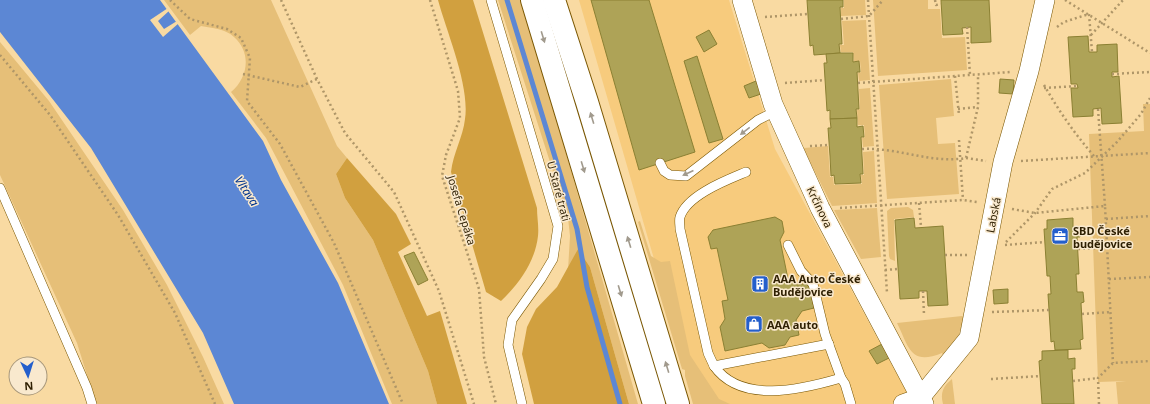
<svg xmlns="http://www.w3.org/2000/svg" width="1150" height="404" font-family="'Noto Sans',sans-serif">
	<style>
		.built { fill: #f7cb7d }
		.green { fill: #e6bf78 }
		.forest { fill: #d1a03f }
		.water { fill: #5c87d4 }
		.pier { fill: #f9daa2 }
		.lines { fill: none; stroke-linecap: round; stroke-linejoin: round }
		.stream { stroke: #5c87d4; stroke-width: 5 }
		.building { fill: #aea357; stroke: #8b8033 }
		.lane-casing { stroke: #7a5703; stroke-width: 10 }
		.street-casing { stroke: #7a5703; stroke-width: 20 }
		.primary-casing { stroke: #7a5703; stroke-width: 24 }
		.path { stroke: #af9668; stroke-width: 2.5; stroke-dasharray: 2 3; stroke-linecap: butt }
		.lane { stroke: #fff; stroke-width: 9 }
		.street { stroke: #fff; stroke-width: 19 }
		.primary { stroke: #fff; stroke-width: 22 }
		.oneway { fill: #a19a8d }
		.labels { text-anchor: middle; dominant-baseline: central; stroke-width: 3; stroke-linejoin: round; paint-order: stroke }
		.street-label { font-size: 11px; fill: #2e1f02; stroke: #f9e9ce }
		.poi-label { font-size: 11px; font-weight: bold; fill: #2e1f02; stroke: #f9e9ce; text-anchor: start }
		.water-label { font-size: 12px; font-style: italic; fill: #02358e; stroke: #f9e9ce }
	</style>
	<rect width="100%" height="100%" fill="#f9daa2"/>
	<path class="built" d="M579 0H729L775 149 913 404H696Z"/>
	<g class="green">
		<path d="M164 0H271L337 146 347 158 336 174 345 198 373 240 428 371 437 404H392L343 285 266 138 231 92C248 78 252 53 234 37 226 29 212 28 201 26L190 35Z"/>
		<path d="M498 0H522L638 404H629L590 267 578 249 568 270 570 236 568 218Z"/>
		<path d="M844 0H865L866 15 841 16V8H844Z"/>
		<path d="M873 0H928V9H940L942 38 965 37 967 70 878 76Z"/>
		<path d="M866 20 870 80 859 81 858 73 861 72 860 61H854L853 52H841L840 45H844L842 21Z"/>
		<path d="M0 42 49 101 123 210 167 285 203 357 224 404H96L77 343 0 175Z"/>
		<path d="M951 79 954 116 936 118 938 144 955 143 959 194 887 199 879 85Z"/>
		<path d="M870 88 874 146 863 147 862 138 865 137 864 125H858L857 110 860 109 859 89Z"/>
		<path d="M1143 104H1150V404H1118L1116 382 1126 381 1098 382 1089 134 1144 131Z"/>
		<path d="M828 146 830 177H833L834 185 862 184 861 175H864L863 152 874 151 877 203 832 206 804 150V148Z"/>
		<path d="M908 207 913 210 914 217 894 219 895 261 890 259 889 256 887 211 891 208Z"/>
		<path d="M877 208 881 257 861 259 834 210Z"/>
		<path d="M640 221 651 256 661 262 670 261 690 355 719 399 730 404H693L685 376V370L682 369 638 222Z"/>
		<path d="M962 316 964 317 958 338 944 357 942 353C910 366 909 347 897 323Z"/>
		<path d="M952 379 955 404H943C940 393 943 386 952 379Z"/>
	</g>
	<g class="forest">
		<path d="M438 0H473L537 208C537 217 539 227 538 236 535 262 519 284 501 301L486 292 451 172C453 153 463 137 465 119 470 86 447 33 438 0Z"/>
		<path d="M347 158 396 214 411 244 398 252 427 316 440 311 467 404H437L428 371 373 240 345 198 336 174Z"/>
		<path d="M578 249 590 267 629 404H534L522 354 527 327 536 309 557 287Z"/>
	</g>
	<path class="water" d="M0 0H160L263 141 281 180 338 283 389 404H234L203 333 91 148 0 32Z"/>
	<path class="pier" d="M168 8 170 10 158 21 164 29 177 21 179 23 163 37 150 20Z"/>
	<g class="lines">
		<path class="stream" d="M507 0 577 229 587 287 620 404"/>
	</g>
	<g class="building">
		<path d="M591 0H649L695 152 639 170Z"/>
		<path d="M807 0H843V7H840L842 44H839L840 53 814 55 813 45 810 46Z"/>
		<path d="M941 0H989L991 42 971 43V27L962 28 963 34 943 35Z"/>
		<path d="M709 30 717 44 704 52 696 37Z"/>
		<path d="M1088 36 1089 52H1097V45L1117 44 1118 72H1112V77L1119 76 1122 123 1102 124 1101 108 1093 109V116L1073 117 1071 88H1078L1077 84H1071L1068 37Z"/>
		<path d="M840 53H853V62L859 61 860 72H857L859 109H856L857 118 830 119V110L827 111 824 63H827L826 54Z"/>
		<path d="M697 56 723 139 709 143 684 61Z"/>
		<path d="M1000 79 1014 80 1013 94 999 93Z"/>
		<path d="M756 81 761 94 749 98 744 86Z"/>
		<path d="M857 118V127L863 126 864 137H861L863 174H860L861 183 835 184 834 175 831 176 830 156 828 128H831L830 119Z"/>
		<path d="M775 217 782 221 784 232 780 240 788 279 797 285 809 283 814 308 802 311 796 320 799 335 790 337 785 345 769 348 762 343 725 351 720 327 725 319 722 301 728 300 717 248 711 249 708 237 713 230Z"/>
		<path d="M914 218 915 228 943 226 948 305 928 306 927 291H919V298L900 299 895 220Z"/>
		<path d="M1073 218V227H1079L1080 237H1077L1079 274H1076L1077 292H1083L1084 302 1081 303 1083 339 1080 340 1081 349 1055 350 1054 341 1051 342 1048 294H1051L1050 276H1047L1044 229H1047V220Z"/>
		<path d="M414 252 428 280 418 285 404 256Z"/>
		<path d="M1008 289V303L994 304 993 290Z"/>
		<path d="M882 344 889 358 877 364 869 351Z"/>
		<path d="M1068 350V359L1075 358V369H1072L1074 404H1042L1039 361 1042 360V351Z"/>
	</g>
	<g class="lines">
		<defs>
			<g id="lane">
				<path d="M491 0 558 226 553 259 541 279 512 320 508 345 522 404"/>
				<path d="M660 163 664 171 670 175 686 176 758 120 776 111"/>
				<path d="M746 172C727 180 687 195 680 217 679 220 680 225 680 229L708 353 714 366 829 344"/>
				<path d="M0 188 87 388 92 404"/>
				<path d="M788 245 801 271 813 284 825 334 841 378 845 384 851 404"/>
				<path d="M714 366C741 404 800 390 841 378"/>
			</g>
			<g id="street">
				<path d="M742 0 773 104 820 208 924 404"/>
				<path d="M903 404 920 398 969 338 1003 162 1029 71 1045 0"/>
			</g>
			<g id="primary">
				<path d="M532 0 654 404"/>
				<path d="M554 0 587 102 678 404"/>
			</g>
		</defs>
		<use href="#lane" class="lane-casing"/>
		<use href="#street" class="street-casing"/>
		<use href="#primary" class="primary-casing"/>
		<g class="path">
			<path d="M170 0 190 19 227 29 241 38 250 58 247 101 280 144 334 243 403 404"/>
			<path d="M281 0 317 79 345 133 394 192 439 291 474 404"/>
			<path d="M430 0 458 91 460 118 446 155 442 176 479 289 484 357 496 404"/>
			<path d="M868 0 887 293"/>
			<path d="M935 0 936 5 941 4"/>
			<path d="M1065 0 1150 53"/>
			<path d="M765 17 808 14"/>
			<path d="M841 19 869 16 883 0"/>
			<path d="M967 27 970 75"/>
			<path d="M1057 27 1064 22 1089 14 1092 52"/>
			<path d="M1091 35 1123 0"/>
			<path d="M0 55 50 115 118 215 175 313 215 404"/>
			<path d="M243 74 300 87 317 79"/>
			<path d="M1112 74 1150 72"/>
			<path d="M955 76 959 115"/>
			<path d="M785 83 825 80"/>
			<path d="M858 83 1011 72"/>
			<path d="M1044 85C1059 111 1074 133 1094 156"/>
			<path d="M1044 88 1078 86"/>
			<path d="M958 109 978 107"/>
			<path d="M1098 109 1105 206"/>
			<path d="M959 140 963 200"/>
			<path d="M810 146 829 145"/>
			<path d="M862 149C897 147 931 164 966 158L978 107V75"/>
			<path d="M966 158 986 161"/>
			<path d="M1021 161 1150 153"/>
			<path d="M919 203 921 227"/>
			<path d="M840 208 963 200 977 202"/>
			<path d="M1012 209 1035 213 1105 206 1113 363"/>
			<path d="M1106 219 1150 216"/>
			<path d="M1006 242 1035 213 1052 189 1085 173 1117 142 1141 114 1150 98"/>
			<path d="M1005 245 1045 242"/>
			<path d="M1078 249 1107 248"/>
			<path d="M945 255H968"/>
			<path d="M885 270 898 269"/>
			<path d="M1109 279 1150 277"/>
			<path d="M923 291 924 315"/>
			<path d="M992 312 1050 310"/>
			<path d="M1082 314 1111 312"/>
			<path d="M991 379 1041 376"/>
			<path d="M1073 381 1098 378"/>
			<path d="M1099 404 1098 378 1113 363 1150 361"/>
		</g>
		<use href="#lane" class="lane"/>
		<use href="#street" class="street"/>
		<use href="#primary" class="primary"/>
	</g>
	<defs><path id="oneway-solid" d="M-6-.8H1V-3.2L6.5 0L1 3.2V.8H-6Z"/></defs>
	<g class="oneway">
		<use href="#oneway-solid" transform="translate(543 37) rotate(73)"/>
		<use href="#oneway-solid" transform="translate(592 118) rotate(-107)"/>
		<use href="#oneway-solid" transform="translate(745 131) rotate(142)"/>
		<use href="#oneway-solid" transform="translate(583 167) rotate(73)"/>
		<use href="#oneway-solid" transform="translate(688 173) rotate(155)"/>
		<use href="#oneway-solid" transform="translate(629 242) rotate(-107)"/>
		<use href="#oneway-solid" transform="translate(620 291) rotate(73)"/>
		<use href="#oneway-solid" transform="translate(667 367) rotate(-107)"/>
	</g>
	<defs>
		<symbol id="office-square" viewBox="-11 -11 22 22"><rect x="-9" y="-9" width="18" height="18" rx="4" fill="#245fcc" stroke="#f9e9ce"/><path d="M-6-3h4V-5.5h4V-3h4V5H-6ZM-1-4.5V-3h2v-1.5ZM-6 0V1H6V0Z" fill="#fff"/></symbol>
		<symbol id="building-square" viewBox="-11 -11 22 22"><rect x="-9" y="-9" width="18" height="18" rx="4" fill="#245fcc" stroke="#f9e9ce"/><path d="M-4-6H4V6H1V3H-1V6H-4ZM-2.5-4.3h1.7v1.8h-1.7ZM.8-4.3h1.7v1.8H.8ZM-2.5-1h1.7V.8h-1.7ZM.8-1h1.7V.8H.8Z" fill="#fff"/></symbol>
		<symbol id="shop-square" viewBox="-11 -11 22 22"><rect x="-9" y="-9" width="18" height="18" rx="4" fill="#245fcc" stroke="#f9e9ce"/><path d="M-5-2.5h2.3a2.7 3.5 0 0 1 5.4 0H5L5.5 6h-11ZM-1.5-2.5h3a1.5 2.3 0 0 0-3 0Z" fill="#fff"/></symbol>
	</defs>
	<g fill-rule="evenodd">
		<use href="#office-square" x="1050" y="226" width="20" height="20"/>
		<use href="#building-square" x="750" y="274" width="20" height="20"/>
		<use href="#shop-square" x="744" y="314" width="20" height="20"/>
	</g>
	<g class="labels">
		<g class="street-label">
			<text transform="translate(559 191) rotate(75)">U Staré trati</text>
			<text transform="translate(820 207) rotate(64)">Krčínova</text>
			<text transform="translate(462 210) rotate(73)">Josefa Cepáka</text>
			<text transform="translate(993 215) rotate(-79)">Labská</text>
		</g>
		<g class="poi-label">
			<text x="1073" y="230">SBD České<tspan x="1073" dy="13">budějovice</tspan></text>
			<text x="773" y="278">AAA Auto České<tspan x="773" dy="13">Budějovice</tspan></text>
			<text x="767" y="324">AAA auto</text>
		</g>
		<g class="water-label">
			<text transform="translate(247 191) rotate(57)">Vltava</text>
		</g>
	</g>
	<g transform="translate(28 376) rotate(176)"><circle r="19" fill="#f9e9ce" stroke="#a8987c"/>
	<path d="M0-3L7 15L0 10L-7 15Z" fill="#245fcc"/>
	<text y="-6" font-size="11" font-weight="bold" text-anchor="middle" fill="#2e1f02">N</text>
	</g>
</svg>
